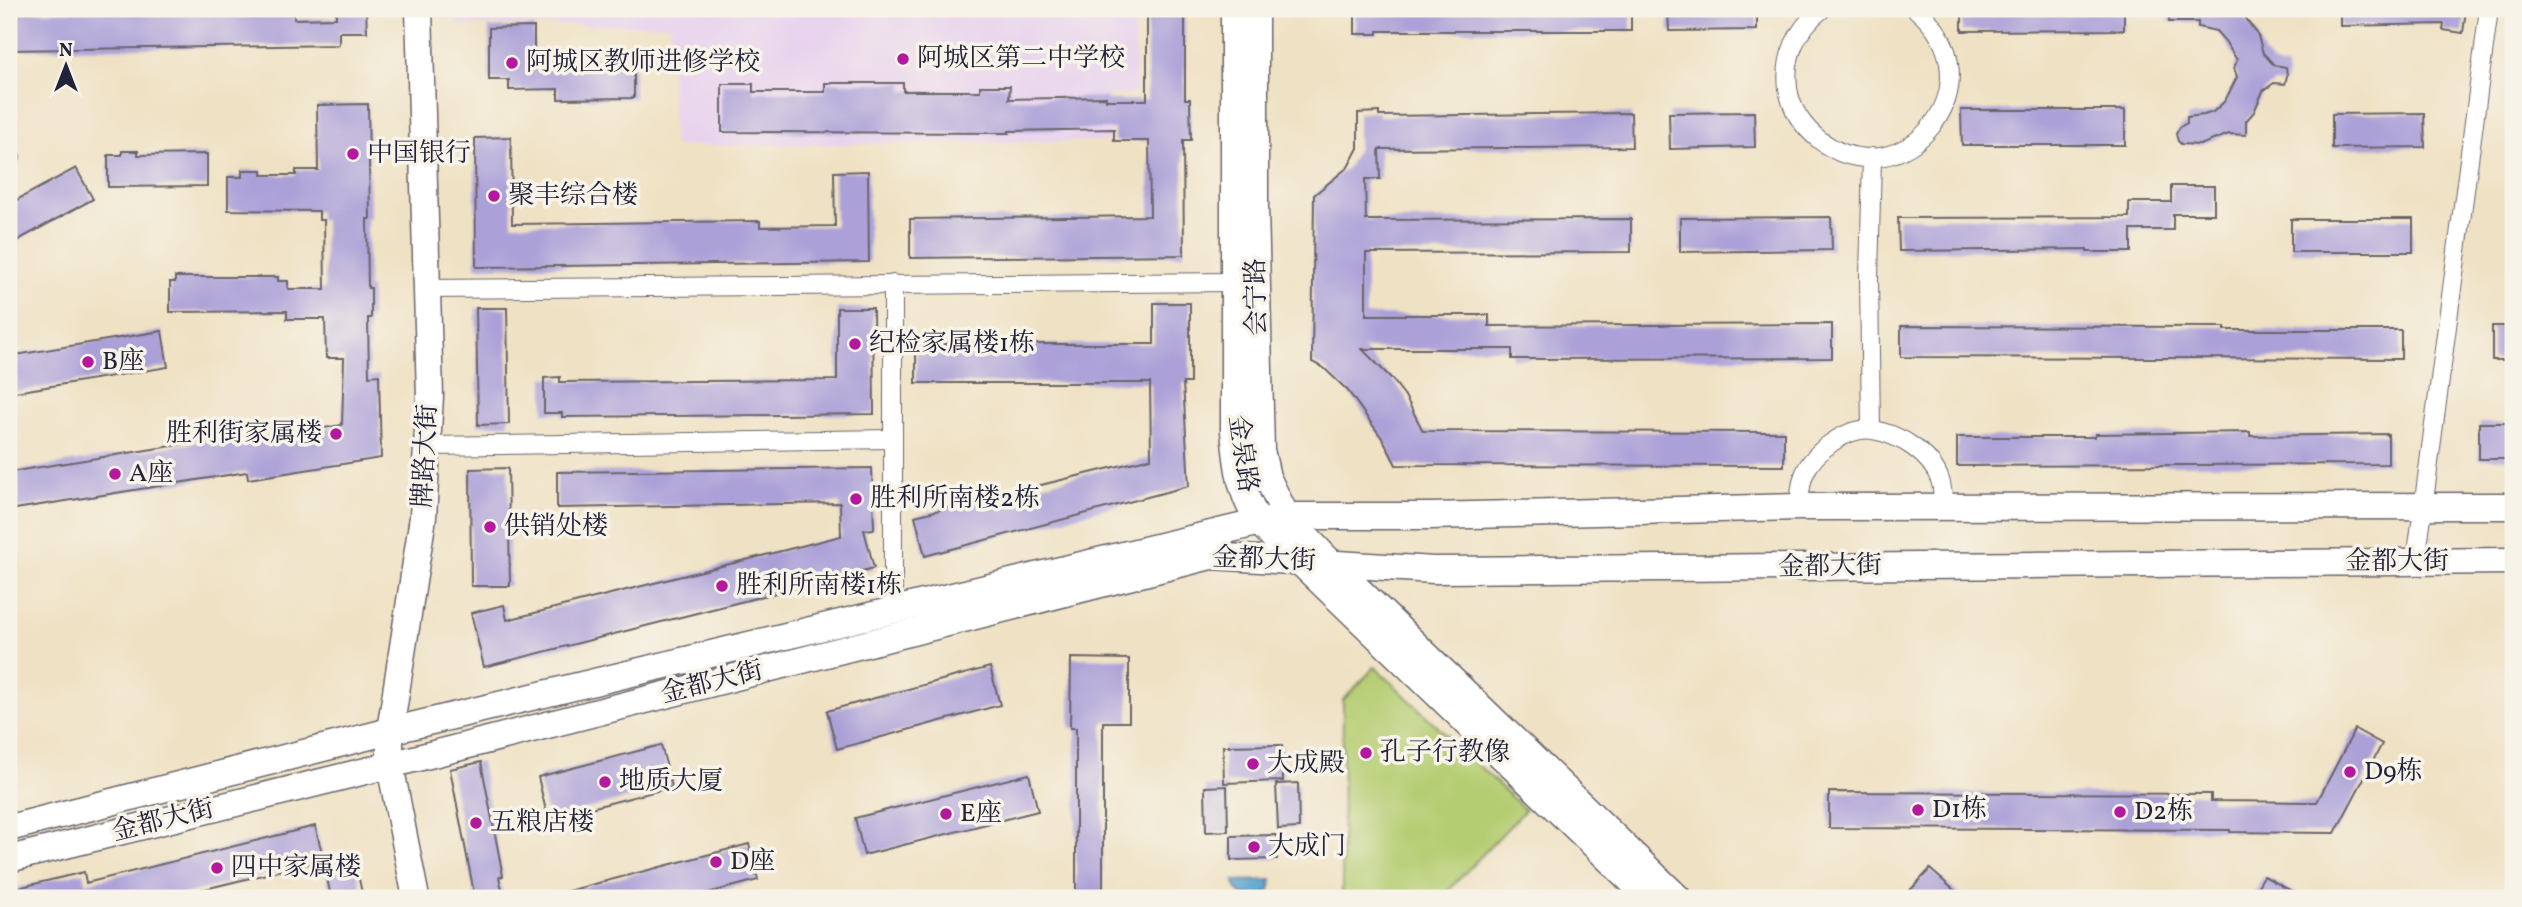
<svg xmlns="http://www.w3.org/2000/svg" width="2522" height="907" font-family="Vollkorn,'Noto Serif SC',serif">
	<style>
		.built { fill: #e8d2ee }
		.green { fill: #b5cd72; stroke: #6c7856; stroke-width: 2 }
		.water { fill: #55a2ce; stroke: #3c6284; stroke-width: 2 }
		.building { fill: #aba0d8 }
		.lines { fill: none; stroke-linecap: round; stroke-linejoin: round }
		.street-casing { stroke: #6a656b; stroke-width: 20 }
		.secondary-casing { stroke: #6a656b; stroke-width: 29 }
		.street { stroke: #fff; stroke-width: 18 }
		.secondary { stroke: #fff; stroke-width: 26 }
		.poi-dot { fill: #b5179e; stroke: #f7f3e8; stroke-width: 2.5 }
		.labels { text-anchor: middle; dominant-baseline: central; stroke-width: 7; stroke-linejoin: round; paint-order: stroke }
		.poi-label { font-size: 26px; fill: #22223b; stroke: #f7f3e8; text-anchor: start }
		.street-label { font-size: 26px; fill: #22223b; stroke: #f7f3e8 }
	</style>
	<rect width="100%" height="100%" fill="#f7f3e8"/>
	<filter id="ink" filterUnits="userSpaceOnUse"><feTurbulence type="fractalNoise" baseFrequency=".0143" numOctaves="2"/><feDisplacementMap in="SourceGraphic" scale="14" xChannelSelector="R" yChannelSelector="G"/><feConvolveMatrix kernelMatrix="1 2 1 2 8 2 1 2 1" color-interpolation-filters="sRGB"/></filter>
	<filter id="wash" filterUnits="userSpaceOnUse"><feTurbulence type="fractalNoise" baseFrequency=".00686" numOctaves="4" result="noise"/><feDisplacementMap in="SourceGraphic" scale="28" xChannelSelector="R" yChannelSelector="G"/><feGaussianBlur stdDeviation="1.57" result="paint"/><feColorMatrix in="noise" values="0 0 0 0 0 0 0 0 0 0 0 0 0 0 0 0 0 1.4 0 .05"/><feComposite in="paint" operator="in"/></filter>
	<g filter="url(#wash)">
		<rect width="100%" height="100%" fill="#efe1c3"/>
		<path class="built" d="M457 9H1134L1136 94 1109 95 1110 141 673 146 670 25H457Z"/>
		<path class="green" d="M1375 667 1525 810 1441 898H1342L1343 700Z"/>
		<path class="water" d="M1272 880 1270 890 1260 898C1246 898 1237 896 1234 881Z"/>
		<g id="blocks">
			<g class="building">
				<path d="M188 9V14L294 12V19L336 18V9H366L367 32H339V45L9 50V12Z"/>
				<path d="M1147 9H1185V99H1190L1191 140H1183L1184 255 910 258V219L1150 216 1149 141H1114V129L1009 131V133L722 132V84H753V92H825V83H903V91H980V86H1010L1009 99 1106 97V100H1147Z"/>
				<path d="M1355 9H1631V31H1378V34H1355Z"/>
				<path d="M1668 9H1757V30L1669 31Z"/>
				<path d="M1962 9H2124V30L1962 31Z"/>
				<path d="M2170 9H2246V20L2257 33 2263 53 2274 65 2286 67 2287 76 2285 84 2274 83 2263 91 2254 112 2246 121V135L2229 134 2200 145 2181 144 2178 141 2176 134 2180 127 2187 123V117L2204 115 2213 112 2225 101 2237 77 2234 68 2237 60 2225 41 2216 31 2198 27V22H2169Z"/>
				<path d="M2340 9H2466L2463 33 2443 30 2444 24 2340 26Z"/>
				<path d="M534 27V63L618 62V67H634V98L558 99V89L509 90V80H489V28Z"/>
				<path d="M368 104 370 219H367L368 288H371V318H368L369 376 379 375 381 458 248 479 247 472 9 510V472L216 439 217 446 342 425 344 358H326L325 319H287V311L170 312V282H175V277H278V281H288V289H325L324 220H319V211L228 210V177H242V170H262V175H296V170H318L317 105Z"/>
				<path d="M1961 110H2125V145H1962Z"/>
				<path d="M1379 112V116L1631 113 1632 147 1379 149 1380 179H1365L1366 220 1631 219V252L1366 253V315H1489V326L1832 324V358L1512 359V349H1362L1392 379 1405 396 1423 431 1784 432V466L1396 465 1384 441 1348 391 1324 368 1312 362 1314 195 1348 167 1358 148V113Z"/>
				<path d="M1754 112 1755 147 1670 149 1669 113Z"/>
				<path d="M2424 113 2425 147 2332 148V114Z"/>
				<path d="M511 137 512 224 760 221V227L835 226 834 172 868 171 869 262 476 267 475 138Z"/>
				<path d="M122 151H138V155L207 154V186L108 187V155H122Z"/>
				<path d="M76 168 93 199 9 245V204Z"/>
				<path d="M2171 186H2214V214H2173V230H2131V252H2087V249L1899 251 1898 218 2129 217V202H2171Z"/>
				<path d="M1831 217 1832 250 1680 252V218Z"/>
				<rect x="2291" y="219" width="122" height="33"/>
				<path d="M1154 303H1190V383H1183L1189 486 925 556 915 516 1151 458 1150 383H916V344H1154Z"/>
				<path d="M476 308H507L509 424 478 425Z"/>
				<path d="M837 308H873L874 414 562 417V413H544V378L560 377V382L837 380Z"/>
				<path d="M1901 326 2225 327V330H2401V359L1901 357Z"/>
				<rect x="2492" y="326" width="21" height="34"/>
				<path d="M162 331 168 367 9 393V356Z"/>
				<rect x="2479" y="423" width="34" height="36"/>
				<path d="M2250 432V436L2388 434V464L1957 466V437H2095V434Z"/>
				<path d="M508 468 510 586H471L470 469Z"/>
				<path d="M872 468 874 529 864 530 874 568 484 667 471 613 504 605 507 620 841 536 840 503 557 508V472Z"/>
				<path d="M1071 658 1129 659V722H1103V898H1076V728H1070Z"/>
				<path d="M990 667 1000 705 837 749 827 711Z"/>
				<path d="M2355 729 2382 744 2335 833 2230 832V830L1829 828V792L2211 794V801L2317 802Z"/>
				<path d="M661 745 672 787 548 819 538 777Z"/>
				<path d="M1282 745 1283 781 1224 783 1223 746Z"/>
				<path d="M481 762 503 876 499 877 504 898H475L450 769Z"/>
				<path d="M1029 774 1038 811 864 855 855 818Z"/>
				<path d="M1298 783 1299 828 1278 829 1276 784Z"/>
				<path d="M1227 786 1228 831 1206 832 1205 787Z"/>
				<path d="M315 826 324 860 168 898H9V890L84 872 86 883Z"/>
				<path d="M1276 835 1277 859 1231 860V836Z"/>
				<path d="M749 844 758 880 688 898H561L560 893Z"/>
				<path d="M355 860 363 898H331L325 867Z"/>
				<path d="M1930 869 1963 898H1903Z"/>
				<path d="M2264 876 2304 898H2251Z"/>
			</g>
		</g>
	</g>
	<g filter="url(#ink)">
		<use href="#blocks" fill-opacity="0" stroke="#6a656b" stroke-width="2"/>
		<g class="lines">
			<defs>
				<g id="street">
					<path d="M1822 9C1797 29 1784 56 1788 88 1791 110 1804 128 1821 141 1902 202 2004 83 1916 9"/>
					<path d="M9 152 11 157"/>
					<path d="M893 284V610"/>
					<path d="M427 289 1234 282"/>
					<path d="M1871 429 1869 278 1872 157"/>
					<path d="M427 446 893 439"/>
					<path d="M1799 507C1800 496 1800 485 1804 475 1813 452 1847 426 1873 430 1899 434 1931 454 1940 480 1943 488 1943 498 1943 506"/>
					<path d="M2416 561 2489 9"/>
				</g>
				<g id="secondary">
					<path d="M1234 9V431C1237 463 1240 495 1259 521 1270 536 1286 548 1299 561L1649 898"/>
					<path d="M1255 9V208L1261 450 1267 477 1286 516 1330 562 1678 898"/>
					<path d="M9 828 390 731 1286 516H1430L1799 507 2513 506"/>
					<path d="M9 859 390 765 1211 556 1434 570 2513 561"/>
					<path d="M416 898 390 765V731L423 517 430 396 419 9"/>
				</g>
			</defs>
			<use href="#street" class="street-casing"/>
			<use href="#secondary" class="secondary-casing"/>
			<use href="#street" class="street"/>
			<use href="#secondary" class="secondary"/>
		</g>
	</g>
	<g class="poi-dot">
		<circle cx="903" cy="59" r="7"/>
		<circle cx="512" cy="63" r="7"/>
		<circle cx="353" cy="154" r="7"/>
		<circle cx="494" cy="196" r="7"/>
		<circle cx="855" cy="344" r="7"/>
		<circle cx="88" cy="362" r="7"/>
		<circle cx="336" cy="434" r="7"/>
		<circle cx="115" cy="474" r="7"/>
		<circle cx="856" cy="499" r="7"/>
		<circle cx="490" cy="527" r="7"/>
		<circle cx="722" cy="586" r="7"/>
		<circle cx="1366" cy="753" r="7"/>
		<circle cx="1253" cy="764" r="7"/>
		<circle cx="2350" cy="772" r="7"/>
		<circle cx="605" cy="782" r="7"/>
		<circle cx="1918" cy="810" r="7"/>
		<circle cx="2120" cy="812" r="7"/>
		<circle cx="946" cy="814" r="7"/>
		<circle cx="476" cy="823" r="7"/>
		<circle cx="1254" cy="847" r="7"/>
		<circle cx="716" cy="862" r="7"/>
		<circle cx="217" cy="868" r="7"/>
	</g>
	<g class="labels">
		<g class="poi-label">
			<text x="917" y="59">阿城区第二中学校</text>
			<text x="526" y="63">阿城区教师进修学校</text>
			<text x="367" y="154">中国银行</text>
			<text x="508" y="196">聚丰综合楼</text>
			<text x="869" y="344">纪检家属楼1栋</text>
			<text x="102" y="362">B座</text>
			<text x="322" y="434" text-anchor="end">胜利街家属楼</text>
			<text x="129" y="474">A座</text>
			<text x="870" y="499">胜利所南楼2栋</text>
			<text x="504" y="527">供销处楼</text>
			<text x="736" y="586">胜利所南楼1栋</text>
			<text x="1380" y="753">孔子行教像</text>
			<text x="1267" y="764">大成殿</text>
			<text x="2364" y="772">D9栋</text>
			<text x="619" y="782">地质大厦</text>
			<text x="1932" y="810">D1栋</text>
			<text x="2134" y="812">D2栋</text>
			<text x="960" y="814">E座</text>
			<text x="490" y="823">五粮店楼</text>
			<text x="1268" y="847">大成门</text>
			<text x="730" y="862">D座</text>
			<text x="231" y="868">四中家属楼</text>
		</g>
		<g class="street-label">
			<text transform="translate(1257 297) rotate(-91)">会宁路</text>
			<text transform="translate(1242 454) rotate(82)">金泉路</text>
			<text transform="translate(426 456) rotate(-87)">牌路大街</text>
			<text transform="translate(1264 560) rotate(2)">金都大街</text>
			<text x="2397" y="562">金都大街</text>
			<text transform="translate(1830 567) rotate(-1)">金都大街</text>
			<text transform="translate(712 683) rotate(-14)">金都大街</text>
			<text transform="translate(163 821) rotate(-14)">金都大街</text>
		</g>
	</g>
	<rect width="2522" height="907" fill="none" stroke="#f7f3e8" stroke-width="35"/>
	<g transform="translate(66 66)" stroke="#f7f3e8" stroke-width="5" paint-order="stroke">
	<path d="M0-5L12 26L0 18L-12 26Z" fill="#22223b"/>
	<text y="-10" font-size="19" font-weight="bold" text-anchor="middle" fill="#22223b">N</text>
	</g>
</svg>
